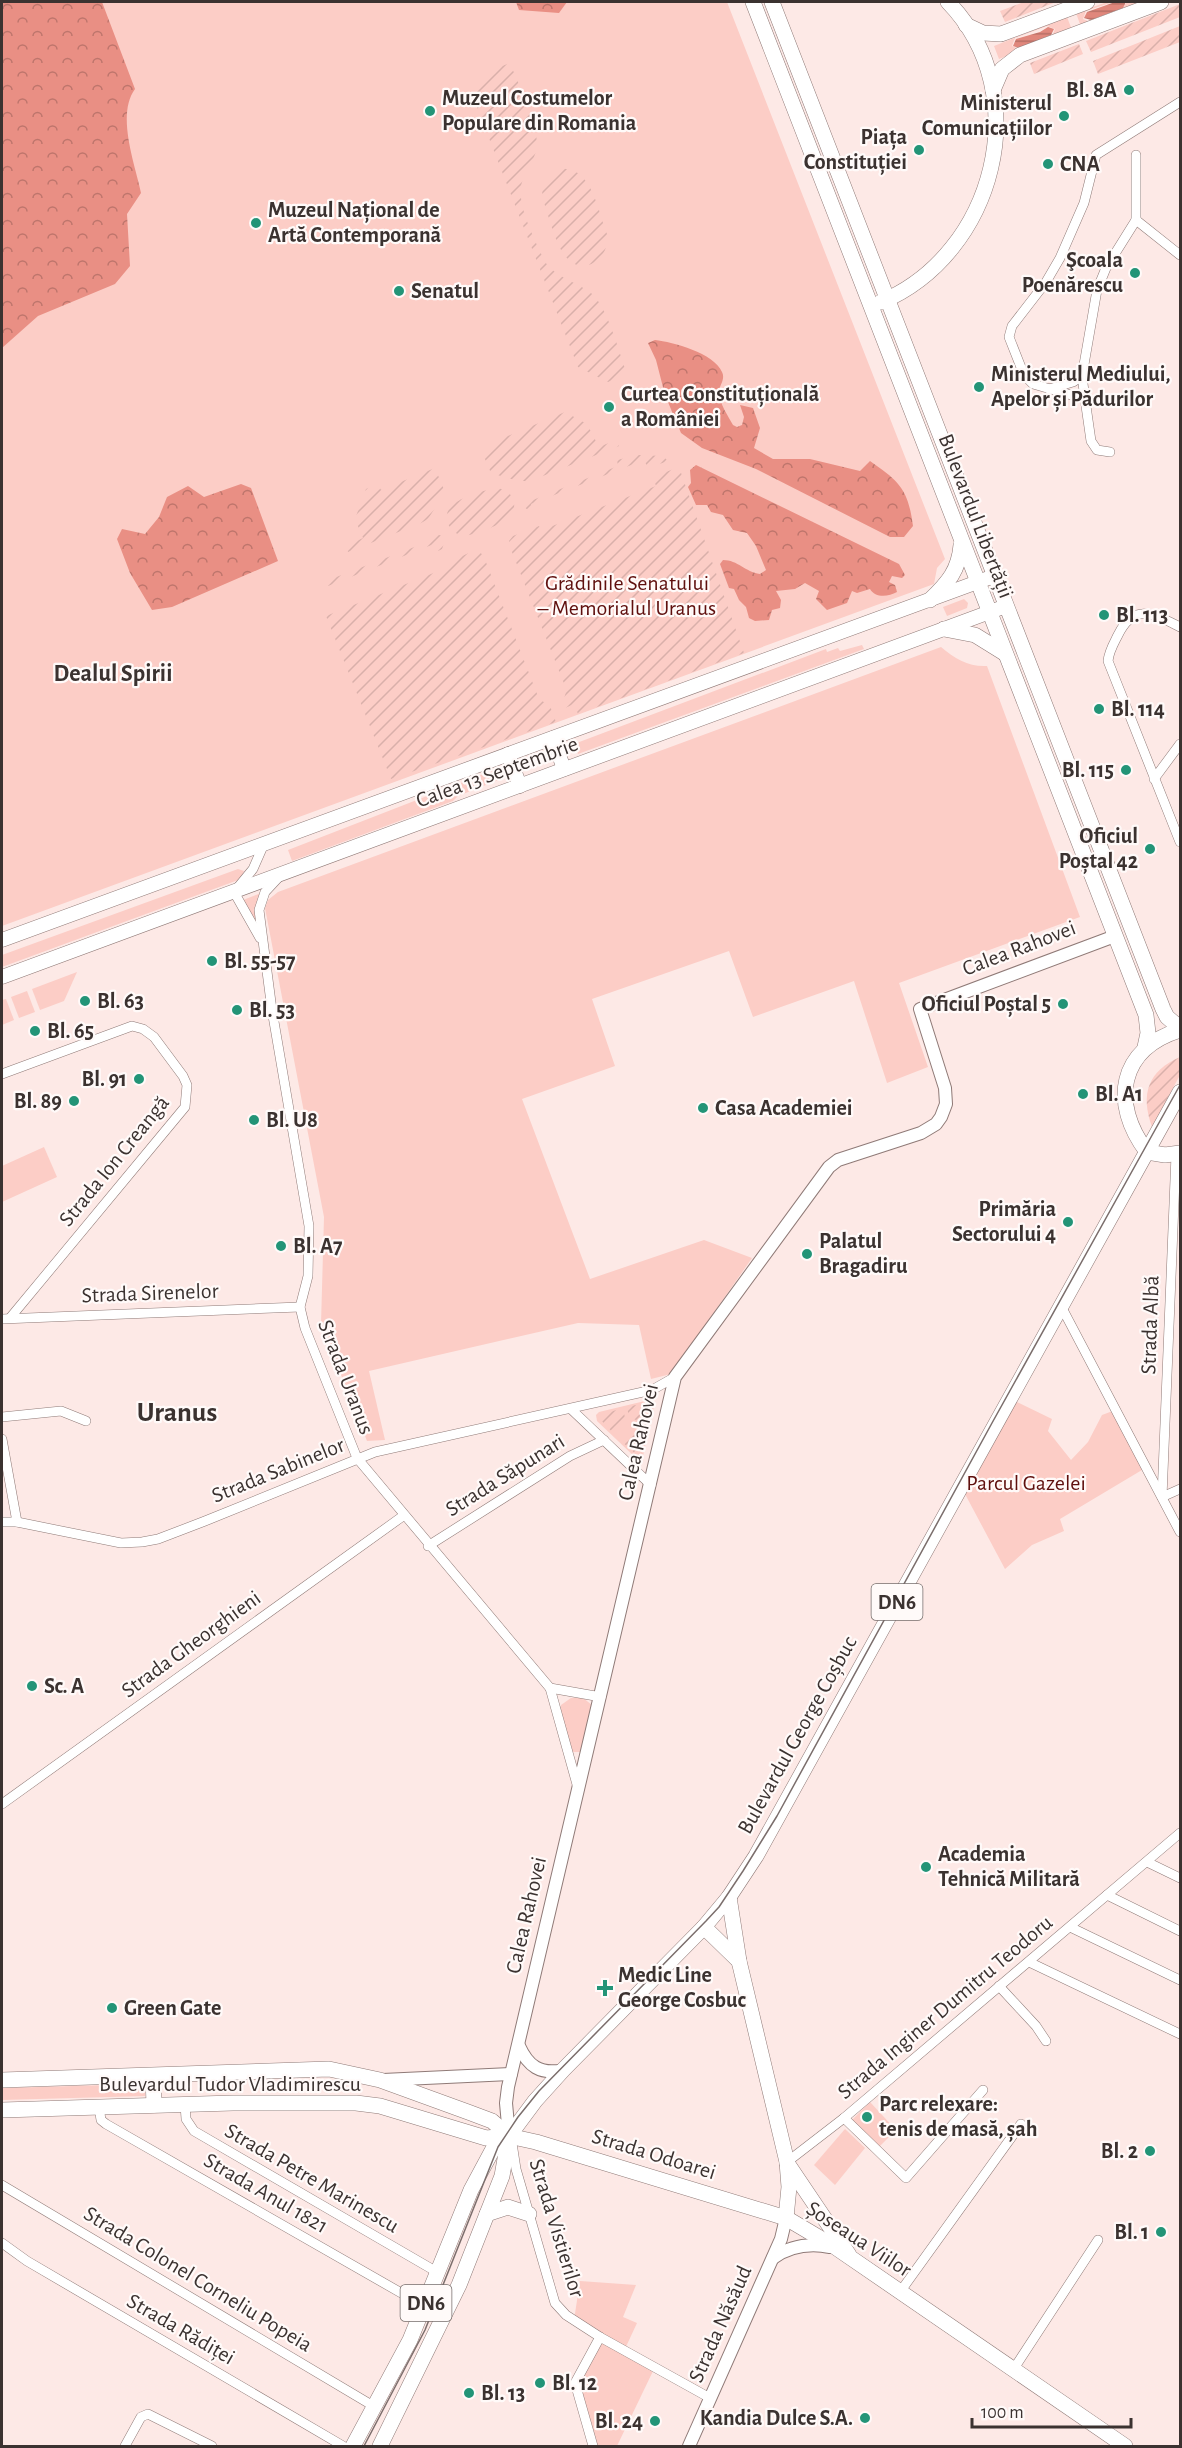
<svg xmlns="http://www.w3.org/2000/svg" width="1182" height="2448" font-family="'Alegreya Sans',sans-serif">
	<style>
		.green { fill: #fccdc6; fill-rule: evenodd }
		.forest { fill: url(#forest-crowns) }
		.garden { fill: url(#garden-furrows) }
		.water { fill: url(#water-rules) }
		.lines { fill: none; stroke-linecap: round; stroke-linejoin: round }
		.minor-casing { stroke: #8f7a77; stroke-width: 10 }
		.tertiary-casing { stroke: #8f7a77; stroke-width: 14 }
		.secondary-casing { stroke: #8f7a77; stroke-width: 15 }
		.primary-casing { stroke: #8f7a77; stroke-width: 16 }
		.minor { stroke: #fff; stroke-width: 9 }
		.tertiary { stroke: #fff; stroke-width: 12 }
		.secondary { stroke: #fff; stroke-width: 14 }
		.primary { stroke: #fff; stroke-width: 15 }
		.tram { stroke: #7b6e6c; stroke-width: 1.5 }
		.poi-dot { fill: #239477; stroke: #fffaf9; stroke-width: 2 }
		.labels { text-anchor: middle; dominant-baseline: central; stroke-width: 4.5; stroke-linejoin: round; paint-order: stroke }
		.shield { fill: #fffaf9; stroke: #766e6c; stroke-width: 1.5 }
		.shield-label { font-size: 21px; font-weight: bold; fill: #3b3230 }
		.poi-label { font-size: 22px; font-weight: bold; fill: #3b3230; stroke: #fffaf9; text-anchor: start }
		.street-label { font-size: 22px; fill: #3b3230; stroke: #fffaf9 }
		.park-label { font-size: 22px; fill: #5f0f0d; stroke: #fffaf9 }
		.neighbourhood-label { font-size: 24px; font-weight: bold; fill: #3b3230; stroke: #fffaf9 }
		.district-label { font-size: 28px; font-weight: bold; fill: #3b3230; stroke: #fffaf9 }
	</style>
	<defs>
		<pattern id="forest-crowns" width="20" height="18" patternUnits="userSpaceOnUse" patternTransform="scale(1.5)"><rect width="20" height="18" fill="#e98f84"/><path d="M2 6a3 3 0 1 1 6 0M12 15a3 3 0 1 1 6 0" fill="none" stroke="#be756c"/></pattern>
		<pattern id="garden-furrows" width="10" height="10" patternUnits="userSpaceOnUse" patternTransform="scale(1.5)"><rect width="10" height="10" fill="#fccdc6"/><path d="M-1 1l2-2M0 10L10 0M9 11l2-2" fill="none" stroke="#d9b0aa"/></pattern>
		<pattern id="water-rules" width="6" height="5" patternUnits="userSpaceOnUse" patternTransform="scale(1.5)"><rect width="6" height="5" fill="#e0877c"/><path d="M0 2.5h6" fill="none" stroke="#b76f66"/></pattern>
	</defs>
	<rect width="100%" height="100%" fill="#fde9e6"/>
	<g class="green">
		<path d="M2 2H727L945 559 937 568 934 584 2 926Z"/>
		<path d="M1107 2H1113L1086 11 1083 19 1090 22 1123 9 1126 2H1147L1081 27 1076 13Z"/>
		<path d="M1067 17 1072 30 999 59 994 46ZM1047 26 1055 29 1052 36 1019 49 1012 46 1015 38Z"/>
		<path d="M964 599 968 603 967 608 947 616 943 607Z"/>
		<path d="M862 645 864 649 578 754 574 744 826 649 827 652 838 648 840 651Z"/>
		<path d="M941 647C955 659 969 667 987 666L1080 917 899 983 928 1067 887 1083 854 981 753 1017 729 951 592 999 615 1066 522 1099 590 1279 704 1240 752 1258 671 1374 651 1379 639 1325 578 1323 369 1371 385 1440 367 1441 321 1324 324 1217 265 908 268 900 278 892Z"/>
		<path d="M507 765 511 775 458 796 453 801 292 861 288 850Z"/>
		<path d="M238 869 244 871 241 879 2 967V955Z"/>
		<path d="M261 893 256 904 257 921H255L243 900Z"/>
		<path d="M77 972 64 1001 40 1010 32 989Z"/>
		<path d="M27 991 35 1012 19 1018 11 997Z"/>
		<path d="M6 999 14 1020 2 1025V1000Z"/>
		<path d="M44 1147 57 1177 2 1202V1166Z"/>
		<path d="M649 1400 653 1402 654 1406 643 1456 637 1459 597 1421 596 1415 599 1412Z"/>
		<path d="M1017 1402 1052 1419 1048 1431 1071 1460 1088 1442 1102 1415 1118 1409 1147 1467 1060 1519 1064 1531 1032 1545 1005 1569 965 1494 990 1445Z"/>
		<path d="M571 1698H583L592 1705 593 1710 584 1752H572L560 1711 561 1705Z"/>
		<path d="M145 2084V2096L2 2100V2088Z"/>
		<path d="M870 2102 896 2130 878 2148 851 2121Z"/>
		<path d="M845 2129 865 2148 835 2185 814 2165Z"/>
		<path d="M580 2281 636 2285 623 2317 637 2323 624 2351 654 2369 617 2446H593L575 2383 599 2337 574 2320Z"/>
	</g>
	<g class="forest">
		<path d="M2 2H102L135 89C116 115 135 164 141 193L127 214 130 266 115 284 38 316 2 348Z"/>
		<path d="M516 2H567L559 13 519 10Z"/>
		<path d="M655 340C673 342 714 353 722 372 726 380 718 386 719 394 720 404 728 416 733 425L737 427 742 425 744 417 740 405 753 408 760 428 754 448 773 459H810L860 471 870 461C900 482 908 489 913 526L904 537H890L756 469 702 448 681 433 665 395 656 360 648 343Z"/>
		<path d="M696 465 899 564 905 575 902 578 892 576 889 582 895 585 897 592C888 597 875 598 870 589L857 593 852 591 847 603 827 610 816 599 819 591 805 583 795 589 776 591 781 600 780 608 772 610 769 620 755 621 749 618 746 607 739 600 734 589 729 588 720 564 723 560C738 560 745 572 760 574L766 570 756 546 747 533 733 530 723 515 711 512 707 505H696L688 487 691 483 690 470Z"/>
		<path d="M241 484 251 488 278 561 172 607 152 610 130 573 117 539 122 529 145 534 159 517 167 497 188 486 204 497Z"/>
	</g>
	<g class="garden">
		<path d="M1024 2H1056L1005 22 1000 11Z"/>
		<path d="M1180 4V17L1091 52 1086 41Z"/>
		<path d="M1180 26V42L1098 74 1093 61Z"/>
		<path d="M1079 44 1083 54 1034 74 1030 63Z"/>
		<path d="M510 63C519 86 536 119 537 143 537 157 527 169 522 182 515 203 536 242 545 262 557 278 575 281 591 293 608 307 619 353 627 374L608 382 578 367 473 97 484 73Z"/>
		<path d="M560 169C592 165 598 212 607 234 611 258 583 278 566 257 555 244 549 216 543 200 540 185 546 175 560 169Z"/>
		<path d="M565 412 587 424 599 447 616 440 619 446 530 481H518L491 473 482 452 492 448 491 443Z"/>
		<path d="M638 455 663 456 668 461 648 468 644 460 531 504 534 511 531 512 524 507 523 503 531 495 533 500 618 466 617 460Z"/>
		<path d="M679 467 744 653 578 714 574 704 565 708 563 702 566 692 565 686 510 547 509 541 513 536 539 526 542 530 656 486 653 477Z"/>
		<path d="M435 468 445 492 428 519 421 523 348 552 346 546 363 538 355 519 366 489 378 484 381 490Z"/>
		<path d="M496 488C503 489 508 491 512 497 524 519 484 531 469 535 452 539 439 518 452 505 462 497 484 490 496 488Z"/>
		<path d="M431 533 443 536 445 540 442 549 438 551 434 544 328 586 326 581 430 541 428 534Z"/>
		<path d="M473 551 480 552 484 557 539 699 550 706 556 722 391 779 326 616 446 568 445 564Z"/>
		<path d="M1180 1057V1075L1152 1127C1140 1094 1148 1071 1180 1057Z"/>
		<path d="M650 1402 652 1405 647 1428 637 1426 636 1420 629 1417 627 1407Z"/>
		<path d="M623 1408 625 1418 622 1424 623 1429 616 1436 597 1416Z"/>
		<path d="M636 1430 646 1432 639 1457 619 1439 626 1432 632 1433Z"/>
	</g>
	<g class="water">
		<path d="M1115 2H1125V4L1123 8 1091 20 1084 18 1087 12Z"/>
		<path d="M1048 27 1054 29 1051 35 1019 48 1013 46 1016 39 1040 32Z"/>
	</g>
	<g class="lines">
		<defs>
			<g id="minor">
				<path d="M1136 220 1180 255"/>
				<path d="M1082 376 1085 399"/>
				<path d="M1049 389 1073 382 1082 376 1097 290 1106 268 1136 220V155"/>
				<path d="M1110 452 1097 450 1091 441 1085 399 1033 384 1024 375 1009 337 1012 326 1046 282 1060 258 1084 203 1096 155 1180 102"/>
				<path d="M1180 627C1154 614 1134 602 1118 635 1114 643 1109 651 1108 661L1180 842"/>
				<path d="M1154 779 1180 744"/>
				<path d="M278 878 265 892 259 910 272 1010 309 1226 308 1276 300 1307 305 1328 357 1458 550 1688 578 1788"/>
				<path d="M260 938 234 892 253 869 264 844"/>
				<path d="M2 1074 132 1026 143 1029 154 1037 183 1076 187 1085 185 1107 10 1318"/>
				<path d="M1176 1155 1162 1497 1180 1489"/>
				<path d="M1061 1306 1180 1532"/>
				<path d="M2 1319 300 1307"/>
				<path d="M571 1409 651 1485"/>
				<path d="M2 1417 61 1411 86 1421"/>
				<path d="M2 1439 17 1522"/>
				<path d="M2 1522H17L121 1543 142 1542 158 1539 205 1521 375 1452 652 1390 675 1377"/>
				<path d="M428 1546 570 1456 604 1440"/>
				<path d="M550 1688 601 1697"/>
				<path d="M2 1804 403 1516"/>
				<path d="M1147 1862 1180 1878"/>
				<path d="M1107 1895 1180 1931"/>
				<path d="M1070 1927 1180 1980"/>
				<path d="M1029 1962 1180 2034"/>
				<path d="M999 1986 1036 2026 1046 2041"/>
				<path d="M185 2104 186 2119 194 2131 437 2272"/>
				<path d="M99 2107 101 2120 106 2124 424 2306"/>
				<path d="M844 2118 906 2178 983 2090"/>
				<path d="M512 2143 516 2169 555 2303 566 2315 600 2337 710 2398"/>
				<path d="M787 2162 844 2118 1180 1833"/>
				<path d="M2 2185 375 2407"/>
				<path d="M2 2243 27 2261 343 2446"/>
				<path d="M900 2292 1021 2124"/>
				<path d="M1013 2370 1098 2240"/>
				<path d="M125 2446 141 2417 148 2414 212 2446"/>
				<path d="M593 2446 575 2383 600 2337"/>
			</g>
			<g id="tertiary">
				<path d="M519 2046C528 2066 540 2075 563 2070"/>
				<path d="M383 2080 511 2074"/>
				<path d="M509 2136 506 2103 508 2087 675 1377 829 1167 838 1160 921 1133 936 1124 941 1117 946 1104 945 1088 920 1009 1115 936"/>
				<path d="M773 2258C790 2246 809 2243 830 2247"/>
				<path d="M689 2446 781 2239 786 2218"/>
			</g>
			<g id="secondary">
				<path d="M553 738 564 769"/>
				<path d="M508 754 520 786"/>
				<path d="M2 940 994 576"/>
				<path d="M2 977 1006 606"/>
			</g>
			<g id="primary">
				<path d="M753 2C886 338 1012 678 1146 1015L1148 1033 1145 1047"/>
				<path d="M772 2 1163 1009 1167 1017 1180 1028"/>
				<path d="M966 25 983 33 1001 34 1087 2"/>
				<path d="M993 90 1002 69 1020 55 1161 2"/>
				<path d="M881 302C995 254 1037 94 948 2"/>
				<path d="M930 600C948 583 959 570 961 545"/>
				<path d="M944 629 975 635 1004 653"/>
				<path d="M1180 1030C1119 1049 1110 1103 1147 1152L1165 1155 1180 1153"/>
				<path d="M729 1897 739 1961 787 2162 789 2187 786 2218"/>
				<path d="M704 1927 739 1961"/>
				<path d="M153 2076 154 2105"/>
				<path d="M2 2080 329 2069 380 2080 468 2112 492 2121 509 2136"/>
				<path d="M2 2110 233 2103H356L380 2106 486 2138 509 2136 536 2142 786 2218 835 2247 1125 2446"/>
				<path d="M787 2163 849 2255"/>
				<path d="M487 2214 508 2207 529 2214"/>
				<path d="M353 2446 410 2340 471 2190 493 2149 509 2136 535 2101 563 2070 704 1927 729 1897 756 1856 1180 1092"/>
				<path d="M380 2446 459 2285 502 2176 509 2136"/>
			</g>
		</defs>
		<use href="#minor" class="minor-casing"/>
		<use href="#tertiary" class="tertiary-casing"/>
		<use href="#secondary" class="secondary-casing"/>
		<use href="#primary" class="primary-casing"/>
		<use href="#minor" class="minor"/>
		<use href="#tertiary" class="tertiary"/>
		<use href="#secondary" class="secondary"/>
		<use href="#primary" class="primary"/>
		<path class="tram" d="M364 2446 425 2330 498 2147 518 2117 539 2091 706 1921 719 1907 743 1871 777 1816 992 1423 1180 1085"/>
	</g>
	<g class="poi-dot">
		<circle cx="1129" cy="90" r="6"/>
		<circle cx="430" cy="111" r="6"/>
		<circle cx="1064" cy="116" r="6"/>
		<circle cx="919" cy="150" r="6"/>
		<circle cx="1048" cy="164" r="6"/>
		<circle cx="256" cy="223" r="6"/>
		<circle cx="1135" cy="273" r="6"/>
		<circle cx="399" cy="291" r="6"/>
		<circle cx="979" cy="387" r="6"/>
		<circle cx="609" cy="407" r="6"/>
		<circle cx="1104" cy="615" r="6"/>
		<circle cx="1099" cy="709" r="6"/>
		<circle cx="1126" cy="770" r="6"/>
		<circle cx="1150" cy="849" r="6"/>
		<circle cx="212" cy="961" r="6"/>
		<circle cx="85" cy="1001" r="6"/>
		<circle cx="1063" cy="1004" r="6"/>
		<circle cx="237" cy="1010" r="6"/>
		<circle cx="35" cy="1031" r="6"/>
		<circle cx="139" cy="1079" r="6"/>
		<circle cx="1083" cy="1094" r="6"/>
		<circle cx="74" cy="1101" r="6"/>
		<circle cx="703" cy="1108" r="6"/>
		<circle cx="254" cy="1120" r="6"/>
		<circle cx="1068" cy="1222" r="6"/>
		<circle cx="281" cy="1246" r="6"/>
		<circle cx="807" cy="1254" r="6"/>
		<circle cx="32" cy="1686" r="6"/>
		<circle cx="926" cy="1867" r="6"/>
		<path d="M602 1979h6v6h6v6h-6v6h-6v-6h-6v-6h6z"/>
		<circle cx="112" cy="2008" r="6"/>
		<circle cx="867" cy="2117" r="6"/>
		<circle cx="1150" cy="2151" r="6"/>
		<circle cx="1161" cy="2232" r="6"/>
		<circle cx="540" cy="2383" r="6"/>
		<circle cx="469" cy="2393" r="6"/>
		<circle cx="865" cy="2418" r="6"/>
		<circle cx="655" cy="2421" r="6"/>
	</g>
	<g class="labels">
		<g class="shield">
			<rect x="871.5" y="1584" width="51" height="36" rx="4.5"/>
			<rect x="400.5" y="2285" width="51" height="36" rx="4.5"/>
		</g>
		<g class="shield-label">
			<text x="897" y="1602">DN6</text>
			<text x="426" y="2303">DN6</text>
		</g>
		<g class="poi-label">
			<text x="1117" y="90" text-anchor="end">Bl. 8A</text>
			<text x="442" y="98">Muzeul Costumelor<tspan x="442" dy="25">Populare din Romania</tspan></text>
			<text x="1052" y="103" text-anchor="end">Ministerul<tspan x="1052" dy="25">Comunicațiilor</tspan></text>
			<text x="907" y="137" text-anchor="end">Piața<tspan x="907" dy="25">Constituției</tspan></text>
			<text x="1060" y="164">CNA</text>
			<text x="268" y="210">Muzeul Național de<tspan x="268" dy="25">Artă Contemporană</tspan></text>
			<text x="1123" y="260" text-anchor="end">Şcoala<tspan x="1123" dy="25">Poenărescu</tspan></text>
			<text x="411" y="291">Senatul</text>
			<text x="991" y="374">Ministerul Mediului,<tspan x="991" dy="25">Apelor și Pădurilor</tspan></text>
			<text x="621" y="394">Curtea Constituțională<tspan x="621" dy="25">a României</tspan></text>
			<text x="1116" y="615">Bl. 113</text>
			<text x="1111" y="709">Bl. 114</text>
			<text x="1114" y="770" text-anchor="end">Bl. 115</text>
			<text x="1138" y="836" text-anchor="end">Oficiul<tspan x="1138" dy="25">Poștal 42</tspan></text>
			<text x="224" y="961">Bl. 55-57</text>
			<text x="97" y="1001">Bl. 63</text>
			<text x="1051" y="1004" text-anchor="end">Oficiul Poștal 5</text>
			<text x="249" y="1010">Bl. 53</text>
			<text x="47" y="1031">Bl. 65</text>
			<text x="127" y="1079" text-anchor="end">Bl. 91</text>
			<text x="1095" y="1094">Bl. A1</text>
			<text x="62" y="1101" text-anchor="end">Bl. 89</text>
			<text x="715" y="1108">Casa Academiei</text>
			<text x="266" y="1120">Bl. U8</text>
			<text x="1056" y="1209" text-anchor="end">Primăria<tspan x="1056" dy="25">Sectorului 4</tspan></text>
			<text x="819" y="1241">Palatul<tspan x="819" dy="25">Bragadiru</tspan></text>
			<text x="293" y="1246">Bl. A7</text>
			<text x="44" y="1686">Sc. A</text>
			<text x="938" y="1854">Academia<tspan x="938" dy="25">Tehnică Militară</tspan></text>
			<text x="618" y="1975">Medic Line<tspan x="618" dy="25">George Cosbuc</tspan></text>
			<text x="124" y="2008">Green Gate</text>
			<text x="879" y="2104">Parc relexare:<tspan x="879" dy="25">tenis de masă, șah</tspan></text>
			<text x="1138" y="2151" text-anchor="end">Bl. 2</text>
			<text x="1149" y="2232" text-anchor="end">Bl. 1</text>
			<text x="552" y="2383">Bl. 12</text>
			<text x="481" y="2393">Bl. 13</text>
			<text x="853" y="2418" text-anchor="end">Kandia Dulce S.A.</text>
			<text x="643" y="2421" text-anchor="end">Bl. 24</text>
		</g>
		<g class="street-label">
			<text transform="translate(976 516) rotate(69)">Bulevardul Libertății</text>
			<text transform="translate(497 772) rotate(-20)">Calea 13 Septembrie</text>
			<text transform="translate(1019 948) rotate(-21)">Calea Rahovei</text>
			<text transform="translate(114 1161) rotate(-51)">Strada Ion Creangă</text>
			<text transform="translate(150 1293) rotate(-2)">Strada Sirenelor</text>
			<text transform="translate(1150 1325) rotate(-88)">Strada Albă</text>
			<text transform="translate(346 1377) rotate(69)">Strada Uranus</text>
			<text transform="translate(638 1442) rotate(-77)">Calea Rahovei</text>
			<text transform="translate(278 1470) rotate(-22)">Strada Sabinelor</text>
			<text transform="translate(505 1475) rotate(-32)">Strada Săpunari</text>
			<text transform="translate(191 1644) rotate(-36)">Strada Gheorghieni</text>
			<text transform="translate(797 1735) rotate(-61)">Bulevardul George Coșbuc</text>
			<text transform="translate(526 1915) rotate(-77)">Calea Rahovei</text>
			<text transform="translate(945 2007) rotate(-40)">Strada Inginer Dumitru Teodoru</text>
			<text x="230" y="2084">Bulevardul Tudor Vladimirescu</text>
			<text transform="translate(654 2154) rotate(17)">Strada Odoarei</text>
			<text transform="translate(312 2178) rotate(30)">Strada Petre Marinescu</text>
			<text transform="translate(266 2193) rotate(30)">Strada Anul 1821</text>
			<text transform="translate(557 2228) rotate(73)">Strada Vistierilor</text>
			<text transform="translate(859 2239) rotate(33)">Șoseaua Viilor</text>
			<text transform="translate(198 2279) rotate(31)">Strada Colonel Corneliu Popeia</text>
			<text transform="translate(720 2324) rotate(-66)">Strada Năsăud</text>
			<text transform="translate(181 2329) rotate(30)">Strada Rădiței</text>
		</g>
		<g class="park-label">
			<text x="627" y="583">Grădinile Senatului<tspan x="627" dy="25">– Memorialul Uranus</tspan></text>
			<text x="1026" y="1483">Parcul Gazelei</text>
		</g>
		<g class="neighbourhood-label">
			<text x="113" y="674">Dealul Spirii</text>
		</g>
		<g class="district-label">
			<text x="177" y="1413">Uranus</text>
		</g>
	</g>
	<rect width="1182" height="2448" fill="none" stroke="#3b3230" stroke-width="6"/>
	<path d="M972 2418v9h159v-9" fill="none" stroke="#3b3230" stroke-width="3"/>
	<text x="981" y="2418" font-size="18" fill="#3b3230" stroke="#fffaf9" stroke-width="4.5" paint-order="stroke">100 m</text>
</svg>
